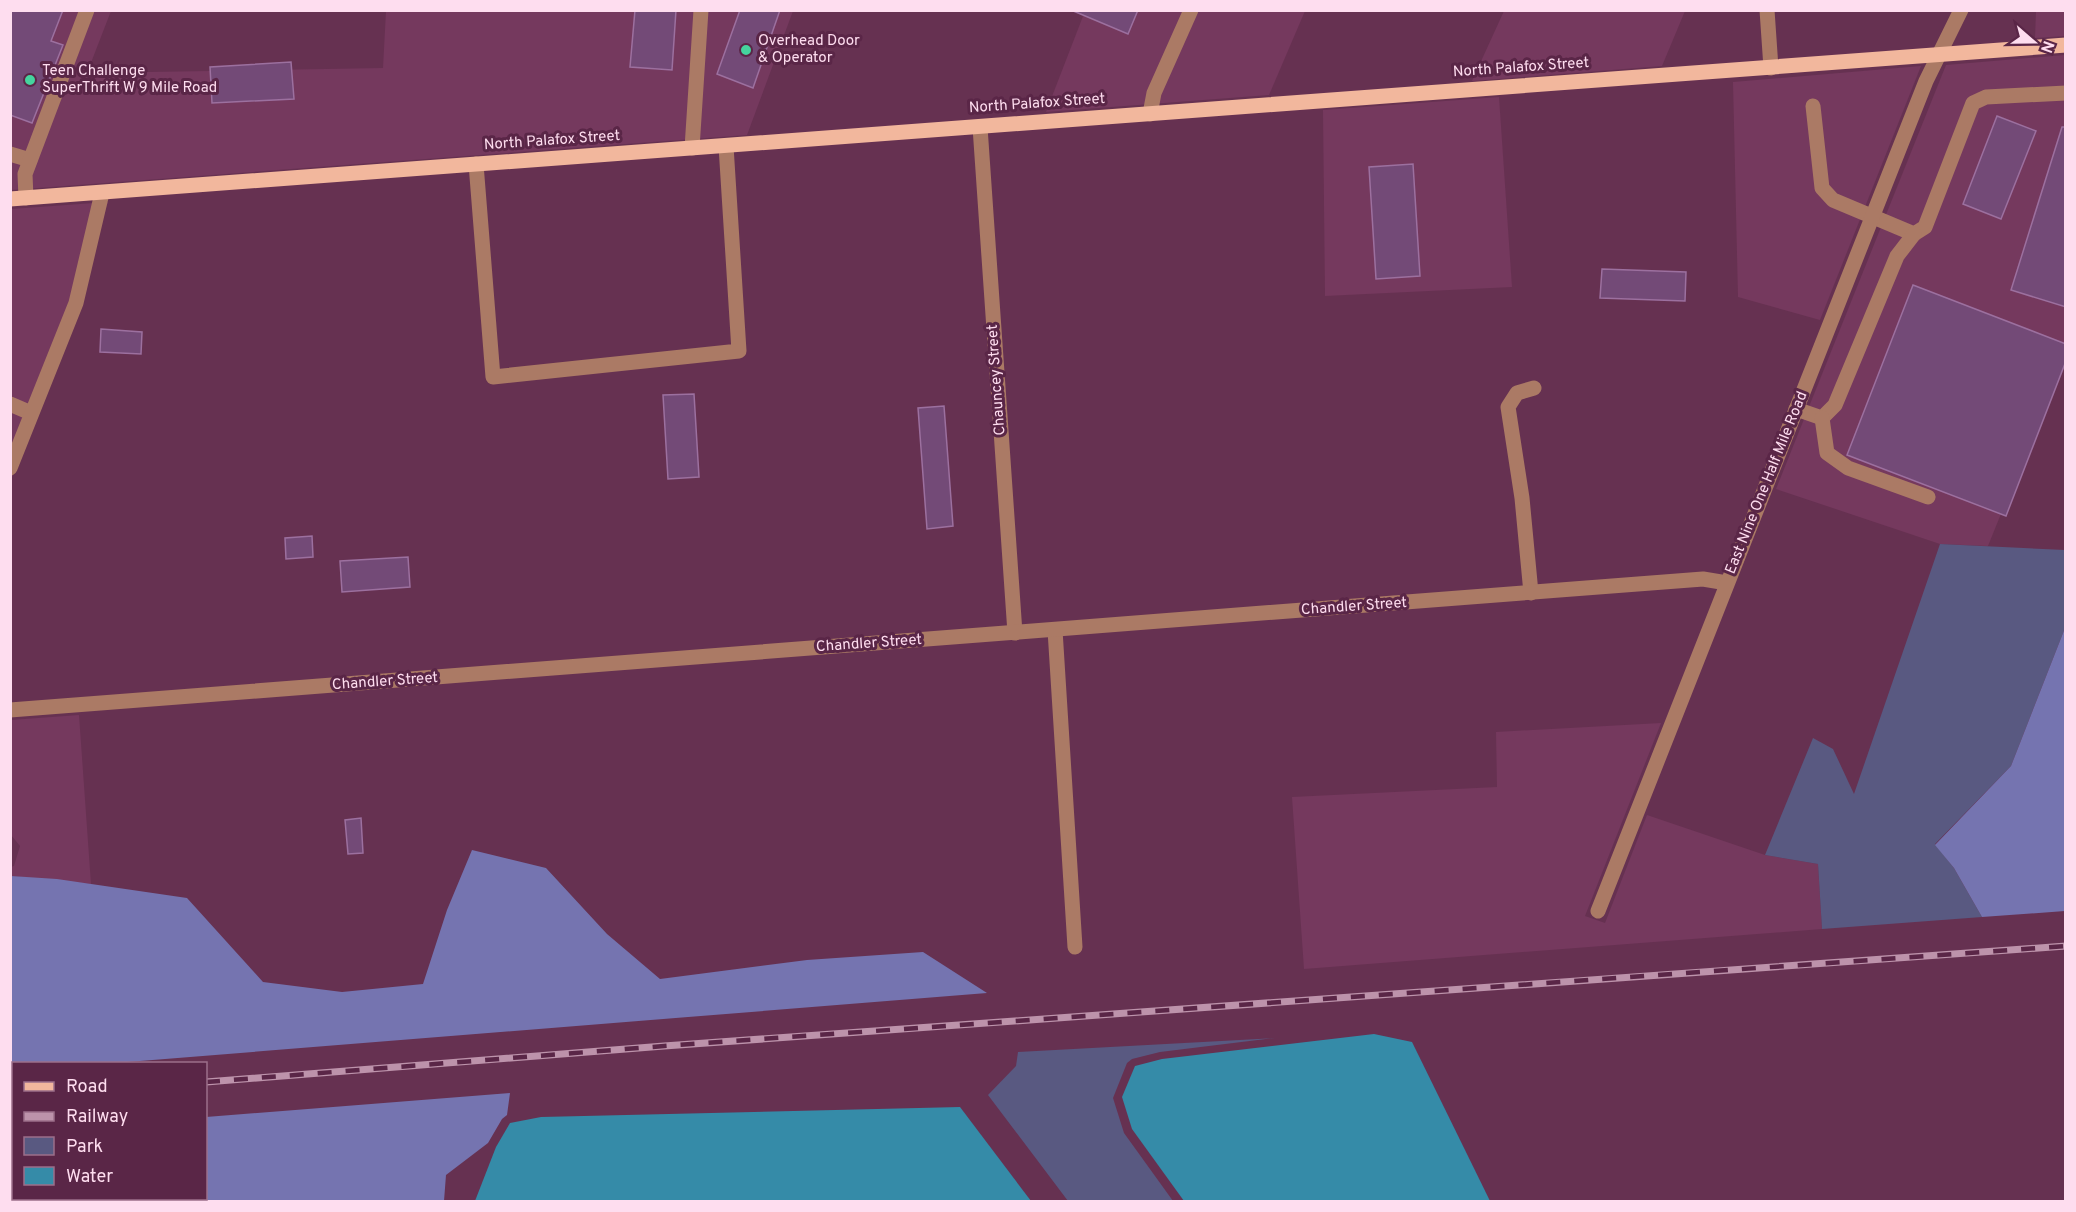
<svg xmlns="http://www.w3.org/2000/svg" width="2076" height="1212" font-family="Overpass,sans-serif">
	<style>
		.built { fill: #75395e }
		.green { fill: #595981 }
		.forest { fill: #7574b0 }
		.water { fill: #358ba8 }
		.building { fill: #734a77; stroke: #9c709f; stroke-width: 1.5 }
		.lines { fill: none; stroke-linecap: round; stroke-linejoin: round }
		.minor { stroke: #ab7a65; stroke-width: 15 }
		.major { stroke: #f2b79d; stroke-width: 15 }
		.rail-casing { stroke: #bd93ab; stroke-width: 7 }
		.rail { stroke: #5a2647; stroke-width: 4.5; stroke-dasharray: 14; stroke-linecap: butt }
		.poi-dot { fill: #45d49e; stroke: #5a2647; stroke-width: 2 }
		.labels { text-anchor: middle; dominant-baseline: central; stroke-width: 6; stroke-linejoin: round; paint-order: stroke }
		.poi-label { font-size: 15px; fill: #feddef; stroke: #5a2647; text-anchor: start }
		.street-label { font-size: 15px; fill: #feddef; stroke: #5a2647 }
	</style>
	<rect width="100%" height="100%" fill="#663151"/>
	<g class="built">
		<path d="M11 11H111L87 73 383 68 386 11H793L747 135 11 190Z"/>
		<path d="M1085 11H1305L1269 95 1046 112Z"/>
		<path d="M1504 11V10L1685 11 1662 66 1472 81Z"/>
		<path d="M2036 11H2065V36L2035 38Z"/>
		<path d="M2065 55V355L1988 546 1940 544 1776 489 1946 65Z"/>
		<path d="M1921 66 1820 320 1738 297 1733 82Z"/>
		<path d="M1499 97 1512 287 1325 296 1323 110Z"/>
		<path d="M108 202 11 480V209Z"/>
		<path d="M79 715 91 884 11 876 10 867 14 866 20 846 11 835V720Z"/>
		<path d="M1661 723 1585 916 1605 923 1647 815 1765 855 1818 864 1822 929 1304 969 1292 797 1497 787 1496 732Z"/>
	</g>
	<g class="green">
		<path d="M1940 544 2065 550V628L2011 766 1935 844 1954 868 1982 917 1822 929 1818 864 1765 855 1813 738 1833 749 1854 794Z"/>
		<path d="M1275 1038 1160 1052 1132 1059 1127 1063 1113 1098 1124 1133 1173 1201H1068L988 1095 1016 1066 1018 1052Z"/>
	</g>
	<g class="forest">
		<path d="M2065 628V911L1982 917 1954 868 1935 845 2011 766Z"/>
		<path d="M472 850 546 868 607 934 660 979 807 960 923 952 987 993 115 1063 14 1064 13 1072H11V876L57 879 187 898 263 982 342 992 423 984 447 910Z"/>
		<path d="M510 1093 507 1115 502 1119 488 1143 446 1175 444 1201H76L75 1199 206 1198V1117Z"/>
	</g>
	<g class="water">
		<path d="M1374 1034 1412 1042 1490 1201H1184L1132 1129 1122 1097 1135 1066 1162 1059Z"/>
		<path d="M960 1107 1031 1201H475L496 1147 510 1123 541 1117Z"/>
	</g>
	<g class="building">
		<path d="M10 10H63L51 41 63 45 32 123 10 115Z"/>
		<path d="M635 10H676L672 70 630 67Z"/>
		<path d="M740 10H780L753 88 717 74Z"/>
		<path d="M1071 10H1138L1128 34Z"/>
		<path d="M291 62 294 99 212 103 210 67Z"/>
		<path d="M1997 116 2036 131 2001 219 1963 204Z"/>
		<path d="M2062 127H2066V307L2011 290Z"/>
		<path d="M1413 164 1420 276 1376 279 1369 167Z"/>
		<path d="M1602 269 1686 272 1685 301 1600 298Z"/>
		<path d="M1913 285 2066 344V361L2006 516 1847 455Z"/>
		<path d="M101 329 142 332 141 354 100 352Z"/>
		<path d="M694 394 699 477 668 479 663 395Z"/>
		<path d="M944 406 953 526 927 529 918 408Z"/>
		<path d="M312 536 313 557 286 559 285 538Z"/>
		<path d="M408 557 410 587 342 592 340 561Z"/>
		<path d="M361 818 363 853 348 854 345 820Z"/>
	</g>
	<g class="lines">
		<g class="minor">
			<path d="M1767 10 1771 68"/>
			<path d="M1813 106 1822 188 1833 200 1914 234 1925 227 1973 103 1986 97 2066 93"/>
			<path d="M1150 114 1154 93 1191 10"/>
			<path d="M980 127 1015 633"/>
			<path d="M692 148 701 10"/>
			<path d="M10 154 30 160"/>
			<path d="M476 164 493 377 739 351 726 146"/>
			<path d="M26 198 25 174 87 10"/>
			<path d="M10 404 31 413"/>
			<path d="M1796 409 1822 418 1835 405 1897 256 1914 234"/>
			<path d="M1822 418 1827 453 1848 468 1928 497"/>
			<path d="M10 468 76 303 102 193"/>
			<path d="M1531 593 1522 498 1508 407 1517 393 1534 388"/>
			<path d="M1055 630 1075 947"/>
			<path d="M10 710 1703 579 1727 583"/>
			<path d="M1598 911 1926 81 1961 10"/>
		</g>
		<path class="major" d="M10 199 2066 45"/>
		<defs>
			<g id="rail">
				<path d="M206 1082 664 1046 2066 946"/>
				<path d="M10 1095 14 1094"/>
			</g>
		</defs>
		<use href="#rail" class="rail-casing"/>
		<use href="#rail" class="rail"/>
	</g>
	<g class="poi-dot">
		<circle cx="746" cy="50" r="6"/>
		<circle cx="30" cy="80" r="6"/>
	</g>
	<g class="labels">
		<g class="poi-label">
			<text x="758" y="41">Overhead Door<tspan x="758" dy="17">&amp; Operator</tspan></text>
			<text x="42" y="71">Teen Challenge<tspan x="42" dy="17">SuperThrift W 9 Mile Road</tspan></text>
		</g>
		<g class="street-label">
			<text transform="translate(1521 68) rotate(-4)">North Palafox Street</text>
			<text transform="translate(1037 104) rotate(-4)">North Palafox Street</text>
			<text transform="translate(552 141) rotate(-4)">North Palafox Street</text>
			<text transform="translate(997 380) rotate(-94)">Chauncey Street</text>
			<text transform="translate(1767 483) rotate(-68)">East Nine One Half Mile Road</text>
			<text transform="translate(1354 607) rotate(-4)">Chandler Street</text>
			<text transform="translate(869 644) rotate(-4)">Chandler Street</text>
			<text transform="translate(385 682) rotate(-4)">Chandler Street</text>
		</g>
	</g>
	<rect width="2076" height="1212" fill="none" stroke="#feddef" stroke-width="24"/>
	<rect x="12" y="1062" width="195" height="138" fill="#5a2647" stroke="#9c6f8a" stroke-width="1.5"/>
	<rect x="24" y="1082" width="30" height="9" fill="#f2b79d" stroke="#9c6f8a" stroke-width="1.5"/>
	<text x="66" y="1092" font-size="18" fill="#feddef">Road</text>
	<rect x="24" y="1112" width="30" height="9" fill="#bd93ab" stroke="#9c6f8a" stroke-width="1.5"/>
	<text x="66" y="1122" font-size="18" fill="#feddef">Railway</text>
	<rect x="24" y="1137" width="30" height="18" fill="#595981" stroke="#9c6f8a" stroke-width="1.5"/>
	<text x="66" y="1152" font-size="18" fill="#feddef">Park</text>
	<rect x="24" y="1167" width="30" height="18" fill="#358ba8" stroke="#9c6f8a" stroke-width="1.5"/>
	<text x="66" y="1182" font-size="18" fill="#feddef">Water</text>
	<g transform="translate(2034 42) rotate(110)" stroke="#5a2647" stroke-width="4.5" paint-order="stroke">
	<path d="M0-4.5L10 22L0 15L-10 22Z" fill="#feddef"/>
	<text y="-9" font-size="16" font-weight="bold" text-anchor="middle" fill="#feddef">N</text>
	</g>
</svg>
